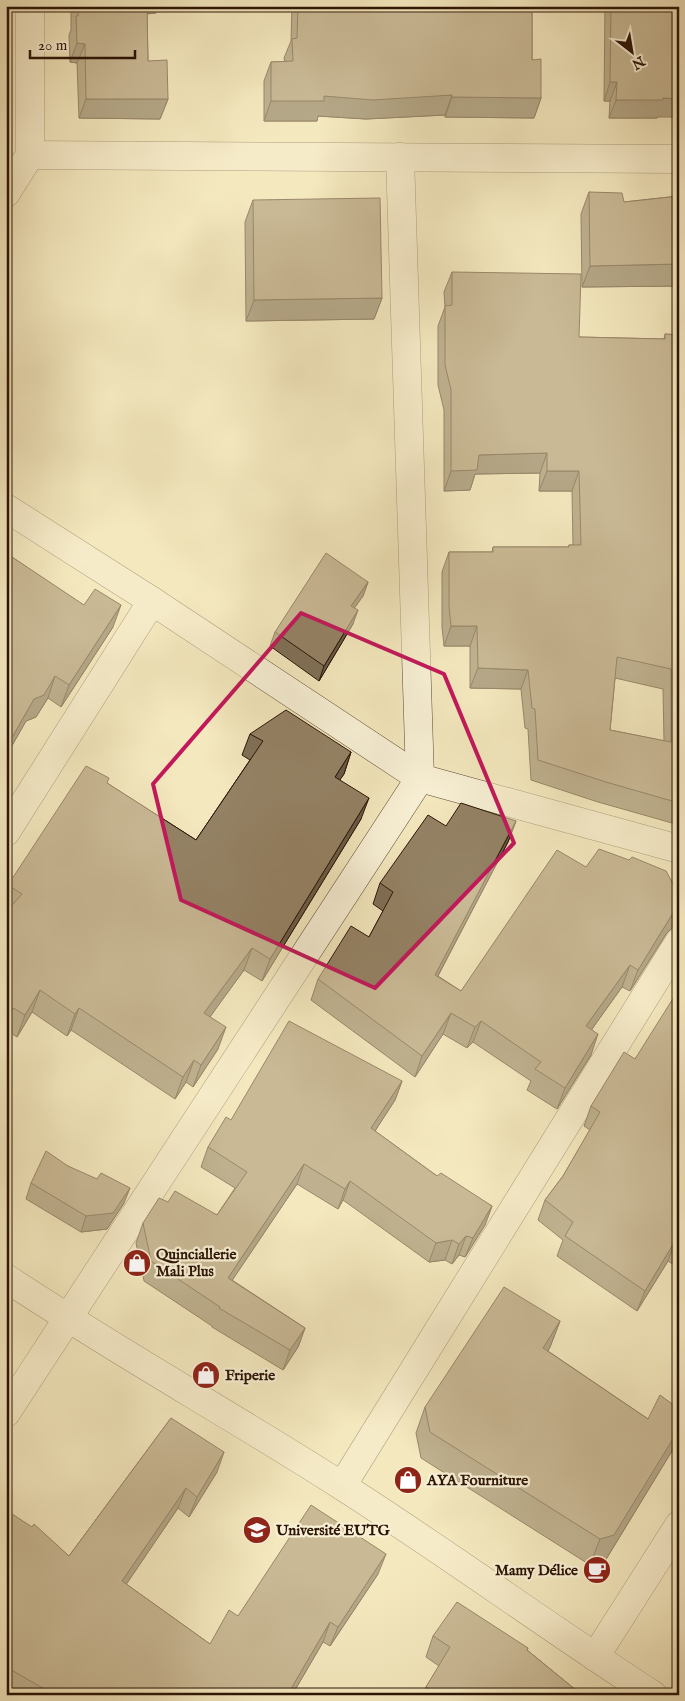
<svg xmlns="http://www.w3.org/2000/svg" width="685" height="1701" font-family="'IM FELL English',serif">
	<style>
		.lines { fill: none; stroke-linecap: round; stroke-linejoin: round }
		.minor-casing { stroke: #5e4933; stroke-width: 29 }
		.tertiary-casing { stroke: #5e4933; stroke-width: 29 }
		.minor { stroke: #f8f0d5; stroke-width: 28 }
		.tertiary { stroke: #f8f0d5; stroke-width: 28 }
		.wall { fill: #7f7057; stroke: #2c1405; fill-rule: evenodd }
		.shaded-wall { fill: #685b47; stroke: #2c1405 }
		.building { fill: #948265; stroke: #2c1405; fill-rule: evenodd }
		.marked { fill: none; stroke: #c2185b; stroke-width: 4; stroke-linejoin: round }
		.labels { text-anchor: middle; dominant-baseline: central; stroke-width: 4.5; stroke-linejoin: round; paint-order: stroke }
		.poi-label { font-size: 15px; font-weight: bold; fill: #2c1405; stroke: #f8f0d5; text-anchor: start }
	</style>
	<rect width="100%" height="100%" fill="#f4e8be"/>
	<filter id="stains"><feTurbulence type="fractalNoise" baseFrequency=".004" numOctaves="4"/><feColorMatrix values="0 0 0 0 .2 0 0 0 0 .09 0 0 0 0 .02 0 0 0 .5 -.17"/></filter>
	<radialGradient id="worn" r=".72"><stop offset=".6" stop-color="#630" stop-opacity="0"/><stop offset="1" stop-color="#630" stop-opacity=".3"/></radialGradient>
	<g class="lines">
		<defs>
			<g id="minor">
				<path d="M30 155 679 159"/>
				<path d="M6 193 30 155V6"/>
				<path d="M6 508 152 601 420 778 679 849"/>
				<path d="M6 832 152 601"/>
				<path d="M6 1413 420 778 400 157"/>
				<path d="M342 1486 679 942"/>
				<path d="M595 1657 679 1525"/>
			</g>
			<path id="tertiary" d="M6 1278C116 1351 231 1415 342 1486 447 1553 548 1627 653 1695"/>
		</defs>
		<use href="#minor" class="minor-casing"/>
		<use href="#tertiary" class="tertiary-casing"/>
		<use href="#minor" class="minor"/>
		<use href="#tertiary" class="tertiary"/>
	</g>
	<g class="wall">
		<path d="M71 6H158L156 13 147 14 148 61 168 99 160 119 79 118 77 63 70 62 69 35 71 30Z"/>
		<path d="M292 6H532V60L541 98 534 118 445 117V115L366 119 318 116 317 121H264V81L271 62H285L284 58 291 41Z"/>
		<path d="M605 6H679L657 118H609L610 101H604Z"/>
		<path d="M589 192 624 202 679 196V286L582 287 581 214Z"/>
		<path d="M253 200 382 298 374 319 246 321 245 222Z"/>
		<path d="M452 272 579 337 664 339 665 334 679 335V488H678L679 520V825L598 802 531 780 528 729 525 728 521 689 470 688V646H444L442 627V572L449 552H492L493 547H568L569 545H573L572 491H539L540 473 475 474 470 490 444 491V410L438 385V326L445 307 444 292ZM615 678 663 689 664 741 610 730Z"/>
		<path d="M6 553 113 627 61 707 48 698 36 717 26 721 6 756Z"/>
		<path d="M368 582 363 596 354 608 353 624 319 681 270 646 275 632Z"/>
		<path d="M250 734 351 752 344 774 339 780 361 819 262 981 244 970 210 1016 218 1049 193 1087 186 1082 175 1099 71 1030 67 1036 32 1012 17 1037 6 1030V912L7 911H6V891L8 885 107 783 196 840 250 760 242 755Z"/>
		<path d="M516 821 508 842 438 976 461 991 676 924 666 934 630 991 622 987 592 1029 591 1055 557 1109 527 1090 531 1081 473 1042 467 1048 443 1034 415 1077 311 1000 318 979 369 937 383 911 373 904 380 883 446 826Z"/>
		<path d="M679 1000V1268L668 1261 637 1311 557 1256 563 1240 538 1220 545 1200 563 1176 590 1130 584 1126 591 1106 635 1059Z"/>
		<path d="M402 1081 395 1100 375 1131 437 1176 492 1206 485 1225 465 1257 459 1255 452 1264 445 1260 429 1262 343 1200 338 1209 297 1184 232 1280 305 1328 298 1347 283 1370 212 1327V1326L144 1281 136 1243 143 1223 168 1202 217 1215 235 1188 201 1167 208 1147 231 1120Z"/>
		<path d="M68 1166 124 1203 107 1229 81 1232 26 1199 31 1183Z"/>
		<path d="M560 1321 550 1347 548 1351 648 1419 679 1409V1439L678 1441 605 1561 590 1565 421 1458 416 1433 425 1407Z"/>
		<path d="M171 1418 217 1472 189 1517 178 1508 126 1584 210 1644 238 1616 378 1574 330 1646 323 1642 295 1690 300 1695H13L6 1691V1510L69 1556Z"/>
		<path d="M433 1636 528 1648 527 1650 582 1695H423L426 1687 439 1666 426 1657Z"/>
	</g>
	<g class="shaded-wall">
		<path d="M142 6H158L156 13 139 14Z"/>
		<path d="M77 43 85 44 77 63 70 62Z"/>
		<path d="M610 82H617L610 101H604Z"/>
		<path d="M452 95 445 115 366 119 318 116 317 121H264L271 101 324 96Z"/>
		<path d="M452 97 541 98 534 118 445 117Z"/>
		<path d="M663 98 679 99V117H657V118H609L616 100Z"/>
		<path d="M86 99H168L160 119 79 118Z"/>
		<path d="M679 264V286L582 287 590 266Z"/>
		<path d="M382 298 374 319 246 321 254 300Z"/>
		<path d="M547 453 540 473 475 474 470 490 444 491 451 471 479 455Z"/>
		<path d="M677 468H679V488H670Z"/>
		<path d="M547 471H579L572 491H539Z"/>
		<path d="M11 538 6 553V547Z"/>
		<path d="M368 582 363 596 346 620 351 606Z"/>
		<path d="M121 605 113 627 61 707 69 685Z"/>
		<path d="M358 610 353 624 319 681 324 666Z"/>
		<path d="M451 626H477L470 646H444Z"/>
		<path d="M478 668 528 670 521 689 470 688Z"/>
		<path d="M55 676 48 698 36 717 26 721 6 756V748L34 699Z"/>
		<path d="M351 752 344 774 327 799 335 777Z"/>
		<path d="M369 798 361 819 262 981 270 959Z"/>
		<path d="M516 821 508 842 427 996 435 975Z"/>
		<path d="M679 908V917L676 924 666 934 630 991 638 970 673 913Z"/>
		<path d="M252 948 244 970 197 1035 204 1013Z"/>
		<path d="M630 965 622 987 579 1047 586 1026Z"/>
		<path d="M40 990 32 1012 17 1037 25 1015Z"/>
		<path d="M13 1008 6 1026V1019Z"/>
		<path d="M79 1008 71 1030 67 1036 75 1014Z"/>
		<path d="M451 1013 443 1034 415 1077 422 1056Z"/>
		<path d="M481 1021 473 1042 467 1048 475 1027Z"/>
		<path d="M226 1027 218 1049 193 1087 201 1065Z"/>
		<path d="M598 1034 591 1055 557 1109 565 1088Z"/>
		<path d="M194 1060 186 1082 175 1099 183 1077Z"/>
		<path d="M402 1081 395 1100 364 1148 371 1128Z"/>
		<path d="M304 1164 297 1184 221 1297 228 1278Z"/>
		<path d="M350 1181 343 1200 338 1209 345 1189Z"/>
		<path d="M130 1188 124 1203 107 1229 81 1232 86 1216Z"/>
		<path d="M492 1206 485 1225 465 1257 473 1238Z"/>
		<path d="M466 1236 459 1255 452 1264 459 1244Z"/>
		<path d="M452 1240 445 1260 429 1262 436 1243Z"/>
		<path d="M675 1241 668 1261 637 1311 645 1291Z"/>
		<path d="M560 1321 550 1347 533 1374 543 1348Z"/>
		<path d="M305 1328 298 1347 283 1370 290 1350Z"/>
		<path d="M12 1339 6 1354V1348Z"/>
		<path d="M679 1429V1439L678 1441 605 1561 590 1565 600 1539Z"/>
		<path d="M224 1452 217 1472 189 1517 197 1497Z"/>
		<path d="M186 1488 178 1508 115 1601 122 1581Z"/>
		<path d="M386 1554 378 1574 330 1646 338 1627Z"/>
		<path d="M330 1622 323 1642 292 1695V1687Z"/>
	</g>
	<g class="building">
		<path d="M78 6H147L148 61 167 60 168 99H86L85 44 77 43 76 16H78Z"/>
		<path d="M298 6H532V60L541 59V98L452 97V95L373 100 324 96V101H271V62L293 61 292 39 297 38Z"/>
		<path d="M611 6H679V99L663 98V100H616L617 82H610Z"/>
		<path d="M589 192 622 193 624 202 679 196V264L590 266Z"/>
		<path d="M380 198 382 298 254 300 253 200Z"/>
		<path d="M452 272 581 274 579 337 665 339V334L679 335V468H677L679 520V803L606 782 538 760 535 709 532 708 528 670 478 668 477 626H451L449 607V552H493V547H569V545H581L579 471H547V453L479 455 477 470 451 471V390L445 365V306L452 305ZM617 657 671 669V742L610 730Z"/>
		<path d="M6 535 11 538 6 547Z"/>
		<path d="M6 553 84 605 95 589 121 605 69 685 55 676 44 695 34 699 6 748Z"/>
		<path d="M326 553 368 582 351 606 358 610 324 666 275 632Z"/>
		<path d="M286 710 351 752 335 777 369 798 270 959 252 948 204 1013 226 1027 201 1065 194 1060 183 1077 79 1008 75 1014 40 990 25 1015 13 1008 6 1019V912L22 894 8 885 86 766 109 778 107 783 196 840 263 741 250 734Z"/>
		<path d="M461 803 516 821 435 975 461 991 557 850 586 867 599 849 629 860 632 857 666 871 679 895V908L673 913 638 970 630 965 586 1026 598 1034 565 1088 535 1069 541 1062 481 1021 475 1027 451 1013 422 1056 318 979 351 926 369 937 393 892 380 883 428 815 446 826Z"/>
		<path d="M674 997 679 1000V1243L675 1241 645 1291 565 1236 573 1222 545 1200 563 1176 600 1112 591 1106 624 1052 635 1059Z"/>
		<path d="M289 1021 402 1081 371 1128 437 1176 441 1173 492 1206 473 1238 466 1236 459 1244 452 1240 436 1243 350 1181 345 1189 304 1164 228 1278 305 1328 290 1350 219 1308 220 1307 151 1261 143 1223 159 1198 168 1202 175 1191 217 1215 247 1172 208 1147 226 1117 231 1120Z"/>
		<path d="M46 1151 68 1166 97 1179 101 1173 130 1188 113 1213 86 1216 31 1183Z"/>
		<path d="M504 1287 560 1321 543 1348 648 1419 660 1395 679 1409V1429L614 1535 600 1539 430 1432 425 1407Z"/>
		<path d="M6 1335 12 1339 6 1348Z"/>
		<path d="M171 1418 224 1452 197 1497 186 1488 122 1581 210 1644 229 1610 238 1616 311 1505 386 1554 338 1627 330 1622 292 1687 300 1695H55L6 1667V1510L32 1527 34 1524 69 1556Z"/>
		<path d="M457 1602 528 1648 527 1650 582 1695H438L426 1687 450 1647 433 1636Z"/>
	</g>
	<path d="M0 0H685V1701H0ZM301 613 444 674 514 843 375 988 181 900 153 784Z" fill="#f4e8be" fill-opacity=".55" fill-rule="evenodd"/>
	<path class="marked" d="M301 613 444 674 514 843 375 988 181 900 153 784Z"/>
	<defs>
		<symbol id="shop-disc" viewBox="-11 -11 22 22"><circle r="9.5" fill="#8f2418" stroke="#f8f0d5"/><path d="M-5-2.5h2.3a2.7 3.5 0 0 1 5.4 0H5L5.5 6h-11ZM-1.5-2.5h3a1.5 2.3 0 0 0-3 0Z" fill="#fff"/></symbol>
		<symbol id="university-disc" viewBox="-11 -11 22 22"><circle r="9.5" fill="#8f2418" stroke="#f8f0d5"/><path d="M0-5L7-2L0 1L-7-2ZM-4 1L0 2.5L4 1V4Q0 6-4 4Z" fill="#fff"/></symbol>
		<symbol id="cafe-disc" viewBox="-11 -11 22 22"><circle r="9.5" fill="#8f2418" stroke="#f8f0d5"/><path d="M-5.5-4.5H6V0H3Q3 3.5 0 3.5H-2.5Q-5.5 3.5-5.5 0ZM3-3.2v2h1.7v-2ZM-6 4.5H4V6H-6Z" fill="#fff"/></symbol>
	</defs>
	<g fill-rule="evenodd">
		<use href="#shop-disc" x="121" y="1247" width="32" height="32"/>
		<use href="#shop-disc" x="190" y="1359" width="32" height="32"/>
		<use href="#shop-disc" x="392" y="1464" width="32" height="32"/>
		<use href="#university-disc" x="241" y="1514" width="32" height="32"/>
		<use href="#cafe-disc" x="581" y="1554" width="32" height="32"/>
	</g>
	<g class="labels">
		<g class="poi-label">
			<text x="156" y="1254">Quinciallerie<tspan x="156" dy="17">Mali Plus</tspan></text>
			<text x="225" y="1375">Friperie</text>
			<text x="427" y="1480">AYA Fourniture</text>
			<text x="276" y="1530">Université EUTG</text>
			<text x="578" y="1570" text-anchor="end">Mamy Délice</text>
		</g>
	</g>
	<rect width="685" height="1701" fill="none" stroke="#f4e8be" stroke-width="25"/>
	<rect x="8" y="8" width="670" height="1686" fill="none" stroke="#2c1405" stroke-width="2.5"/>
	<rect x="12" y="12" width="660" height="1676" fill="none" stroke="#2c1405"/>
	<g transform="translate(632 52) rotate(149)" stroke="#f8f0d5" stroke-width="4" paint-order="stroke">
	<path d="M0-4L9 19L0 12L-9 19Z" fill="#2c1405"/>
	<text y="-8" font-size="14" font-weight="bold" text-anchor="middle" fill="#2c1405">N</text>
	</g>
	<path d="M30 50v8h105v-8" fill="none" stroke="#2c1405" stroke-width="2.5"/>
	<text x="38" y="50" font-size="15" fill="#2c1405" stroke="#f8f0d5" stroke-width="4" paint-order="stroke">20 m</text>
	<rect width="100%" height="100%" filter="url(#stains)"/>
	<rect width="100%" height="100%" fill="url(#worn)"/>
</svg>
